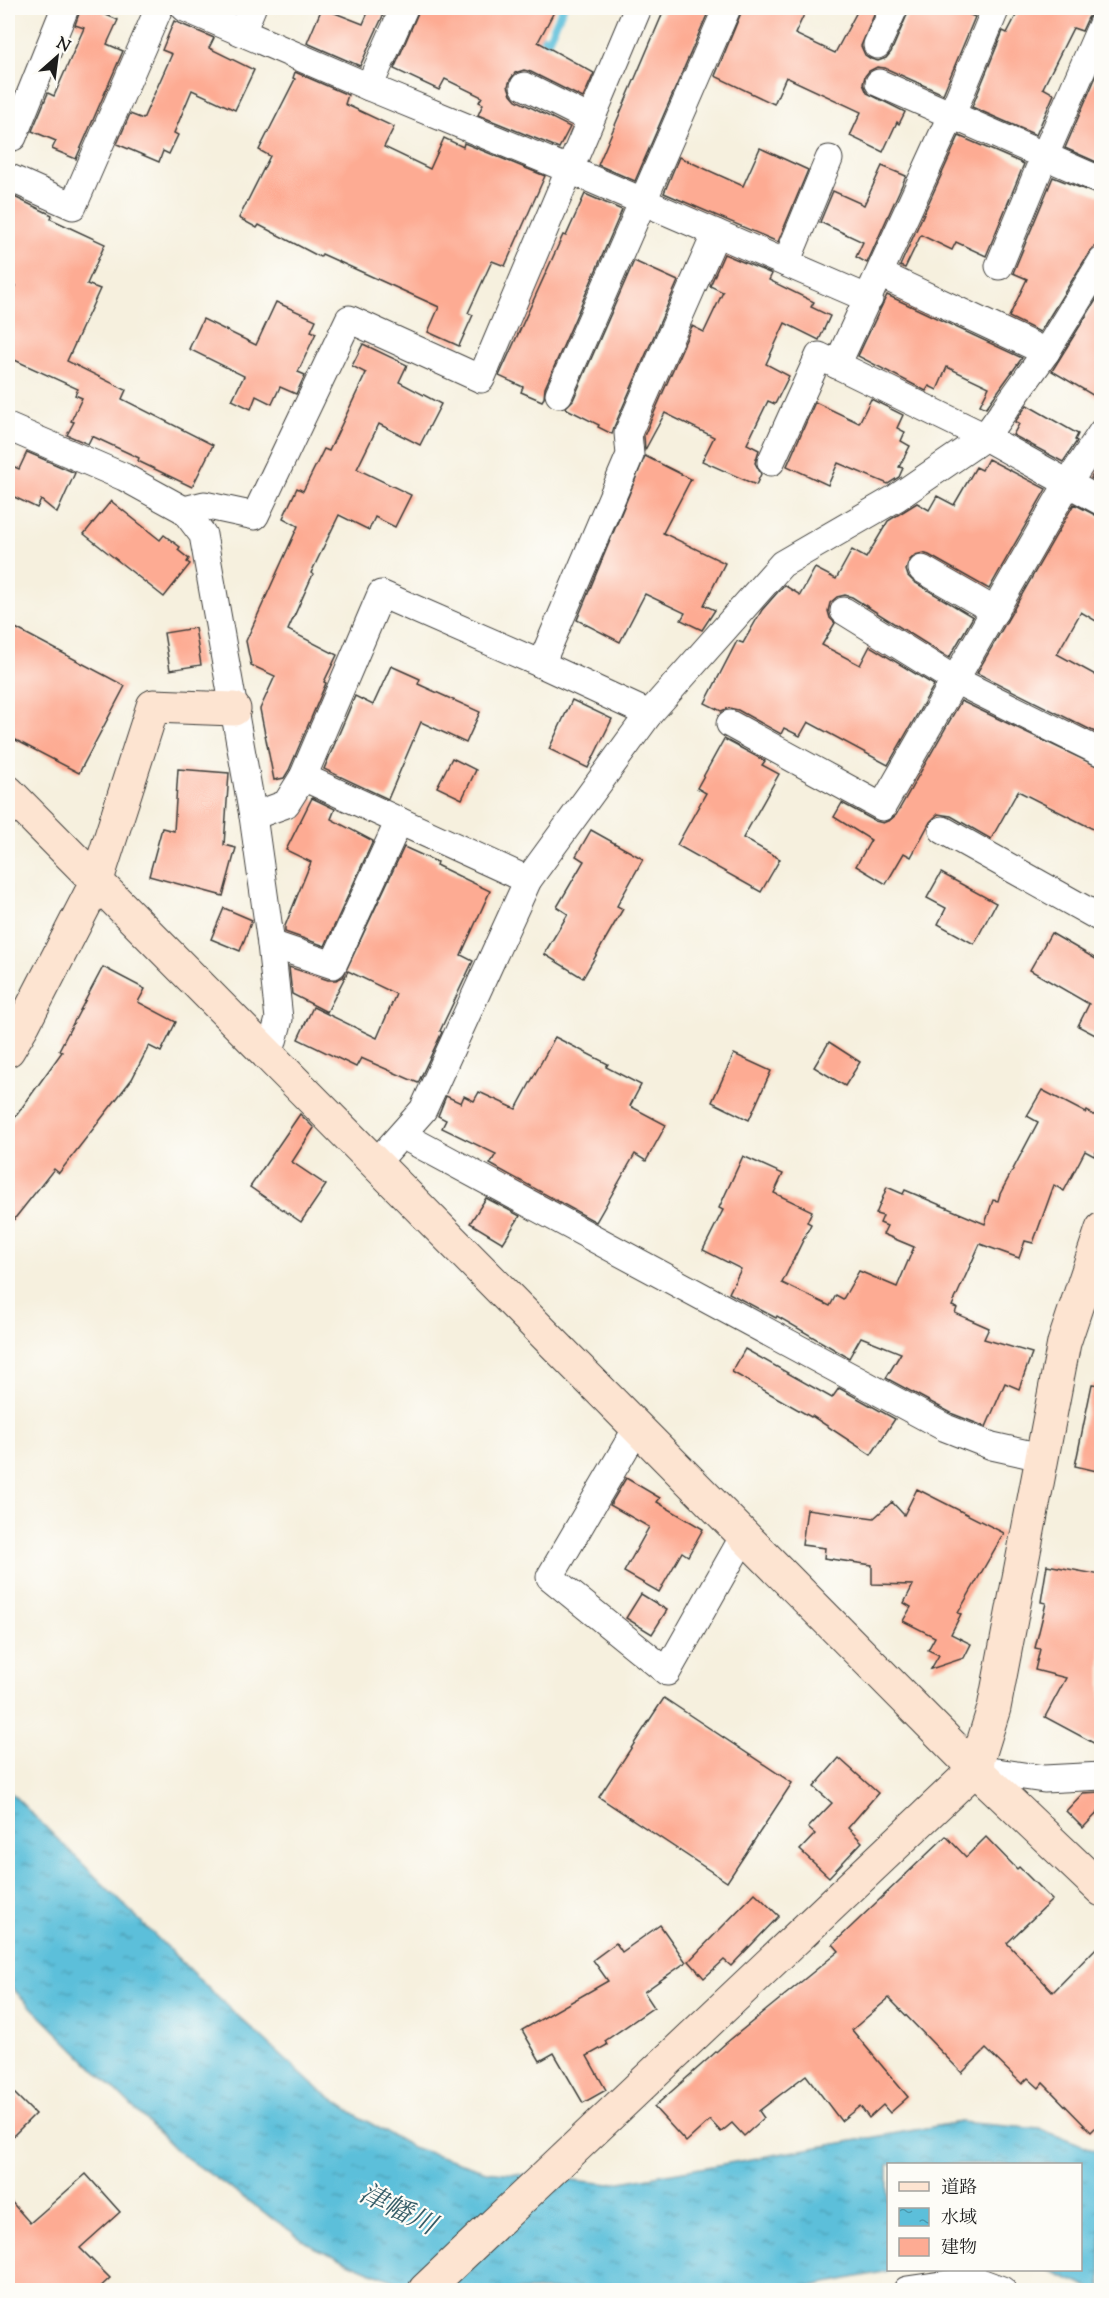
<svg xmlns="http://www.w3.org/2000/svg" width="1109" height="2298" font-family="'Sorts Mill Goudy','Noto Serif JP',serif">
	<style>
		.water { fill: url(#water-ripples); stroke: #3c6e7b; stroke-width: 1.5 }
		.lines { fill: none; stroke-linecap: round; stroke-linejoin: round }
		.stream { stroke: #5cbfda; stroke-width: 8 }
		.building { fill: #fdab93 }
		.street-casing { stroke: #3d3c39; stroke-width: 29 }
		.secondary-casing { stroke: #3d3c39; stroke-width: 35 }
		.street { stroke: #fff; stroke-width: 27 }
		.secondary { stroke: #fde4d1; stroke-width: 33 }
		.labels { text-anchor: middle; dominant-baseline: central; stroke-width: 4.5; stroke-linejoin: round; paint-order: stroke }
		.water-label { font-size: 27px; font-style: italic; fill: #365d68; stroke: #fdfcf7 }
	</style>
	<defs>
		<pattern id="water-ripples" width="26" height="14" patternUnits="userSpaceOnUse" patternTransform="scale(1.5)"><rect width="26" height="14" fill="#5cbfda"/><path d="M2 4q2-2 4 0t4 0M15 11q2-2 4 0t4 0" fill="none" stroke="#4b9ab0"/></pattern>
	</defs>
	<rect width="100%" height="100%" fill="#fdfcf7"/>
	<filter id="ink" filterUnits="userSpaceOnUse"><feTurbulence type="fractalNoise" baseFrequency=".0167" numOctaves="2"/><feDisplacementMap in="SourceGraphic" scale="12" xChannelSelector="R" yChannelSelector="G"/><feConvolveMatrix kernelMatrix="1 2 1 2 8 2 1 2 1" color-interpolation-filters="sRGB"/></filter>
	<filter id="wash" filterUnits="userSpaceOnUse"><feTurbulence type="fractalNoise" baseFrequency=".008" numOctaves="4" result="noise"/><feDisplacementMap in="SourceGraphic" scale="24" xChannelSelector="R" yChannelSelector="G"/><feGaussianBlur stdDeviation="1.35" result="paint"/><feColorMatrix in="noise" values="0 0 0 0 0 0 0 0 0 0 0 0 0 0 0 0 0 1.4 0 .05"/><feComposite in="paint" operator="in"/></filter>
	<g filter="url(#wash)">
		<rect width="100%" height="100%" fill="#f6f0de"/>
		<path class="water" d="M8 1790 213 1993 314 2086 361 2118 412 2147 486 2171 610 2184 960 2122 1040 2129 1101 2152V2290H1093L1049 2270H1080V2164H888V2270H893L792 2290H423L384 2277 315 2248 177 2151 8 1984Z"/>
		<g class="lines">
			<path class="stream" d="M531 32 548 40 563 8"/>
		</g>
		<g id="blocks">
			<g class="building">
				<path d="M81 8H106L104 14 118 20 107 44 123 51 76 159 52 149 56 141 32 131 48 93 54 96 84 28 75 25Z"/>
				<path d="M322 8 363 24 370 8 386 9 360 66 307 43Z"/>
				<path d="M420 8H556L538 42 594 73 583 98 531 72 524 70 515 73 510 80 508 86 511 94 516 100 570 127 559 148 478 115 483 104 479 102 482 97 445 79 439 90 394 69Z"/>
				<path d="M665 8H710L635 181 598 165Z"/>
				<path d="M743 8H807L795 34 835 53 859 8H877L861 46 865 55 871 59 878 61 886 58 891 52 910 8H955L975 17 943 94 885 68 877 67 869 71 865 76 863 84 867 93 905 112 899 124 897 122 883 152 850 136 861 112 786 77 774 104 715 76Z"/>
				<path d="M1020 8H1096L1088 18 1082 31 1073 28 1043 88 1054 94 1036 135 972 107 1003 31 1007 33Z"/>
				<path d="M174 21 214 38 209 48 254 70 235 110 192 90 174 133 178 135 169 154 163 151 159 162 117 144 130 114 143 119 172 54 162 50Z"/>
				<path d="M1101 65V164L1065 148Z"/>
				<path d="M295 72 348 95 345 104 394 127 384 147 430 169 444 138 463 147 464 143 545 176 505 266 492 261 468 313 473 315 459 346 428 332 439 307 322 254 320 257 259 225 257 228 239 218 270 156 259 150 295 79 293 78Z"/>
				<path d="M959 136 1024 164 986 256 956 242 952 250 921 235 905 268 900 266Z"/>
				<path d="M760 148 808 170 778 242 664 193 679 157 743 186Z"/>
				<path d="M882 166 906 176 867 263 856 257 863 242 820 222 833 191 864 205Z"/>
				<path d="M1053 177 1101 196V245L1094 247 1089 253 1040 332 1009 317 1027 279 1013 273Z"/>
				<path d="M8 194 52 215 51 219 105 244 87 284 100 289 67 361 126 390 122 399 213 445 192 487 138 461 139 458 92 436 88 444 67 435 74 422 71 421 82 398 75 395 78 389 8 357V304L16 286 8 282Z"/>
				<path d="M585 194 622 210 545 388 544 398 542 401 521 392 523 387 499 376 563 235 566 236Z"/>
				<path d="M724 254 772 274 769 280 814 302 811 307 830 316 819 340 785 323 766 364 789 376 775 404 768 401 747 444 759 450 755 463 761 474 756 485 702 461 714 437 665 413 645 450 644 436 692 326 704 332 723 292 710 286Z"/>
				<path d="M634 261 678 281 614 427 612 434 598 427 599 425 565 408 573 400Z"/>
				<path d="M1101 292V400L1052 371Z"/>
				<path d="M887 295 1022 358 986 408 980 405 989 387 947 367 937 390 929 386 926 391 858 356Z"/>
				<path d="M276 302 316 320 311 331 316 333 298 372 305 375 296 394 280 387 272 404 256 396 251 409 232 400 244 376 189 349 203 319 256 345Z"/>
				<path d="M363 344 407 365 399 382 441 404 420 445 379 424 357 469 411 495 395 527 375 517 369 530 339 515 311 573 313 574 288 630 337 655 324 682 326 683 289 770 284 778 274 780 260 709 275 676 251 665 246 641 298 526 283 518 297 488 303 491 324 449 329 451 366 373 352 366Z"/>
				<path d="M871 399 903 415 897 428 905 432 901 441 910 446 899 467 903 468 899 477 888 484 838 463 828 485 787 466 815 402 859 423Z"/>
				<path d="M1027 405 1078 434 1075 440 1077 441 1063 462 1013 435 1019 424 1015 422Z"/>
				<path d="M27 452 75 473 57 513 41 500 37 508 8 494V464L19 469Z"/>
				<path d="M645 456 691 479 663 533 725 563 704 605 715 610 702 630 681 620 685 613 645 594 620 642 577 620Z"/>
				<path d="M988 459 1046 489 989 589 929 555 923 553 915 555 909 561 906 570 908 576 914 582 973 617 949 658 852 597 845 595 837 597 830 603 828 611 830 618 835 623 822 645 860 665 870 646 934 685 888 765 808 722 800 736 784 728 781 734 738 710 729 708 721 711 705 703 737 641 743 643 762 610 784 585 800 595 815 568 836 579 852 550 866 558 888 521 917 503 929 510 937 496 954 505 976 467 982 470Z"/>
				<path d="M1101 461V484L1091 478Z"/>
				<path d="M111 501 160 540 164 535 180 547 178 550 189 559 187 562 190 564 164 597 84 534Z"/>
				<path d="M1074 504 1101 518V624L1081 612 1057 654 1101 678V735L977 673Z"/>
				<path d="M8 624 125 686 79 773 8 736Z"/>
				<path d="M195 628 201 665 170 670 164 633Z"/>
				<path d="M391 666 420 679 418 684 480 712 466 743 421 722 388 799 324 769 355 696 373 705Z"/>
				<path d="M572 700 612 719 588 768 549 749Z"/>
				<path d="M961 701 1101 768V833L1018 791 991 839 951 816 938 814 930 822 911 857 904 853 886 884 856 866 871 840 834 817 842 803 875 821 883 823 890 820 896 815Z"/>
				<path d="M724 739 765 761 762 765 779 774 743 838 780 859 761 892 677 845 706 793 697 788Z"/>
				<path d="M452 758 476 770 462 799 437 787Z"/>
				<path d="M178 769 229 773 224 845 236 848 223 896 149 876 162 828 174 831Z"/>
				<path d="M312 798 335 809 331 819 373 841 325 946 285 932V926L311 862 286 850Z"/>
				<path d="M591 830 643 859 617 906 623 909 583 978 544 954 568 914 557 907 584 861 576 856Z"/>
				<path d="M404 847 437 862 436 865 490 891 461 955 473 961 440 1031 442 1032 418 1083 361 1058 356 1067 298 1039 313 1007 377 1038 396 994 348 971 327 1012 292 994 289 967 328 980H336L343 977Z"/>
				<path d="M941 873 996 903 974 944 938 924 946 908 927 898Z"/>
				<path d="M224 908 252 920 240 951 211 939Z"/>
				<path d="M1051 933 1101 962V1038L1078 1026 1089 1004 1030 970Z"/>
				<path d="M103 967 145 989 138 1002 176 1022 161 1052 149 1046 132 1079 59 1173 54 1169 8 1227V1127L62 1052 59 1050Z"/>
				<path d="M555 1037 608 1064 606 1067 641 1085 630 1106 666 1125 646 1161 635 1154 596 1222 490 1164 496 1154 442 1128 446 1120 438 1116 446 1096 461 1103 464 1096 474 1101 479 1092 516 1109Z"/>
				<path d="M829 1042 860 1062 845 1086 814 1067Z"/>
				<path d="M734 1054 771 1071 749 1120 712 1102Z"/>
				<path d="M1042 1090 1086 1113 1087 1111 1101 1119V1142L1094 1156 1085 1151 1064 1191 1054 1185 1033 1243 1025 1241 1019 1258 980 1244 952 1306 957 1308 955 1313 989 1328 984 1339 1032 1353 1019 1389 1005 1383 986 1427 953 1414 886 1378 901 1353 861 1337 849 1358 777 1316 776 1318 729 1293 741 1269 703 1250 723 1210 719 1208 743 1156 783 1174 774 1193 812 1211 807 1222 811 1224 782 1283 830 1306 836 1295 843 1299 859 1271 897 1287 914 1247 883 1234 887 1226 880 1223 883 1216 876 1214 887 1187 903 1194 905 1190 985 1224 993 1200 998 1201 1000 1194 1038 1122 1027 1116Z"/>
				<path d="M300 1114 314 1128 292 1162 326 1185 301 1222 250 1187Z"/>
				<path d="M486 1198 520 1216 503 1243 470 1223Z"/>
				<path d="M745 1349 832 1398 839 1388 895 1419 871 1455 812 1416 811 1417 732 1372Z"/>
				<path d="M1092 1384 1101 1385V1472L1075 1466Z"/>
				<path d="M626 1478 660 1498 657 1502 703 1529 688 1556 682 1552 659 1592 624 1572 649 1527 610 1505Z"/>
				<path d="M917 1489 1004 1533 958 1613 961 1614 951 1634 971 1644 964 1658 931 1669 939 1655 928 1650 935 1637 903 1621 911 1607 904 1603 913 1585 872 1584V1565L824 1558 825 1548 802 1545 807 1509 874 1518 892 1502 904 1515Z"/>
				<path d="M1047 1565 1101 1575V1747L1045 1717 1066 1678 1035 1670 1040 1649 1035 1648 1046 1603 1041 1602Z"/>
				<path d="M641 1594 667 1610 652 1634 626 1618Z"/>
				<path d="M664 1698 792 1783 727 1882 599 1797Z"/>
				<path d="M839 1758 878 1793 848 1828 862 1842 829 1877 800 1850 815 1834 808 1828 832 1803 814 1787Z"/>
				<path d="M1101 1792V1809L1083 1828 1066 1811 1083 1793Z"/>
				<path d="M946 1836 966 1857 986 1837 1017 1869 1019 1867 1052 1900 1007 1943 1053 1992 1101 1943V2122L1091 2132 1043 2083 1039 2088 1028 2078 1022 2084 986 2049 962 2073 889 1998 852 2030 908 2097 890 2113 883 2105 869 2118 860 2106 841 2121 806 2075 759 2111 764 2118 744 2136 732 2123 721 2132 710 2120 686 2142 654 2107 726 2043 839 1951 833 1944Z"/>
				<path d="M755 1893 779 1916 731 1966 724 1960 704 1978 689 1961Z"/>
				<path d="M660 1925 686 1962 644 1992 654 2007 605 2041 607 2045 587 2056 606 2090 583 2103 554 2053 540 2061 522 2030 608 1981 593 1960 616 1943 622 1952Z"/>
				<path d="M8 2087 35 2114 8 2141Z"/>
				<path d="M86 2174 120 2212 80 2248 110 2278 97 2290H8V2198L30 2223Z"/>
			</g>
		</g>
	</g>
	<g filter="url(#ink)">
		<use href="#blocks" fill-opacity="0" stroke="#3d3c39" stroke-width="1.5"/>
		<g class="lines">
			<defs>
				<g id="street">
					<path d="M185 8 369 87 568 169 869 299"/>
					<path d="M242 32 252 8"/>
					<path d="M877 45 894 8"/>
					<path d="M879 83 1102 181"/>
					<path d="M524 86 590 119"/>
					<path d="M369 87 404 8"/>
					<path d="M13 137 65 8"/>
					<path d="M8 177 73 206 159 8"/>
					<path d="M786 263 829 159"/>
					<path d="M999 266 1044 157 1102 24"/>
					<path d="M880 274 1046 352"/>
					<path d="M837 365 952 114 996 8"/>
					<path d="M559 394 727 8"/>
					<path d="M8 427 124 477 184 510 203 535 253 816 271 944 279 1019 269 1056"/>
					<path d="M771 462 819 356 985 437 1102 502"/>
					<path d="M184 510 204 505 255 516 349 319 481 379 638 8"/>
					<path d="M922 569 995 611"/>
					<path d="M844 611 955 680 1102 753"/>
					<path d="M541 664 630 455 628 433 716 233"/>
					<path d="M730 724 882 807 1068 483 1102 432"/>
					<path d="M303 777 528 880"/>
					<path d="M253 816 286 804 303 777 381 594 541 664 649 714"/>
					<path d="M943 830 1102 919"/>
					<path d="M271 944 333 965 399 821"/>
					<path d="M402 1135 946 1428 992 1446 1041 1457"/>
					<path d="M375 1164 423 1110 528 880 649 714 782 564 896 498 985 437 1046 352 1102 261"/>
					<path d="M637 1428 550 1577 667 1672 744 1536"/>
					<path d="M975 1769 1044 1779 1102 1776"/>
					<path d="M907 2290 975 2280 1002 2290"/>
				</g>
				<g id="secondary">
					<path d="M8 792 975 1769 1102 1890"/>
					<path d="M8 1050 24 1023 96 883 153 706 234 709"/>
					<path d="M425 2290 975 1769 994 1708 1064 1343 1102 1229"/>
				</g>
			</defs>
			<use href="#street" class="street-casing"/>
			<use href="#secondary" class="secondary-casing"/>
			<use href="#street" class="street"/>
			<use href="#secondary" class="secondary"/>
		</g>
	</g>
	<g class="labels">
		<g class="water-label">
			<text transform="translate(397 2211) rotate(26)">津幡川</text>
		</g>
	</g>
	<rect width="1109" height="2298" fill="none" stroke="#fdfcf7" stroke-width="30"/>
	<rect x="887" y="2163" width="195" height="108" fill="#fdfcf7" stroke="#a3a29f" stroke-width="1.5"/>
	<rect x="899" y="2182" width="30" height="9" fill="#fde4d1" stroke="#a3a29f" stroke-width="1.5"/>
	<text x="941" y="2193" font-size="18" fill="#1c1c1c">道路</text>
	<rect x="899" y="2208" width="30" height="18" fill="url(#water-ripples)" stroke="#a3a29f" stroke-width="1.5"/>
	<text x="941" y="2223" font-size="18" fill="#1c1c1c">水域</text>
	<rect x="899" y="2238" width="30" height="18" fill="#fdab93" stroke="#a3a29f" stroke-width="1.5"/>
	<text x="941" y="2253" font-size="18" fill="#1c1c1c">建物</text>
	<g transform="translate(57 57) rotate(28)" stroke="#fdfcf7" stroke-width="4.5" paint-order="stroke">
	<path d="M0-4.5L10 22L0 15L-10 22Z" fill="#1c1c1c"/>
	<text y="-9" font-size="16" font-weight="bold" text-anchor="middle" fill="#1c1c1c">N</text>
	</g>
</svg>
